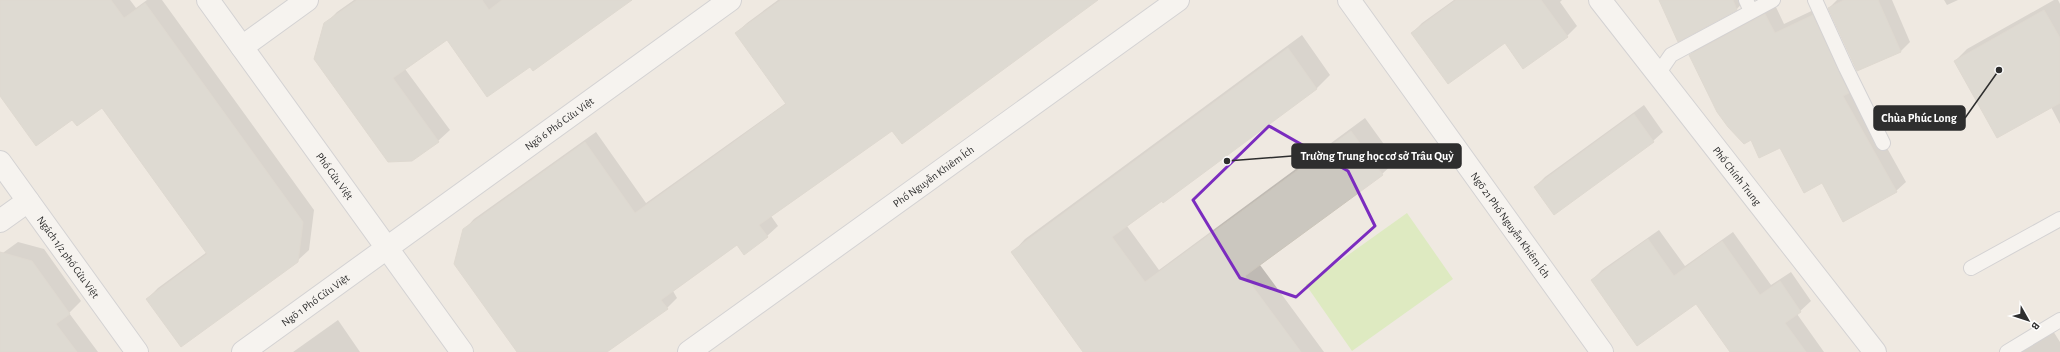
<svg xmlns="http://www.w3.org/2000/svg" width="2060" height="352" font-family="'Alegreya Sans',sans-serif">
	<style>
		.pitch { fill: #c9ec9a }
		.shadow { fill: #0003 }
		.building { fill: #cbc7bf; stroke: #cbc5ba }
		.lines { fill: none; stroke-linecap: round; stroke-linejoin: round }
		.service-casing { stroke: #b4b7c1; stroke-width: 16 }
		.minor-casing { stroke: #b4b7c1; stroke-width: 24 }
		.tertiary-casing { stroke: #b4b7c1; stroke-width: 24 }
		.service { stroke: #fff; stroke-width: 14 }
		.minor { stroke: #fff; stroke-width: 22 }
		.tertiary { stroke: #fff; stroke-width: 22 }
		.marked { fill: none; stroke: #7b2cbf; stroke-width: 3; stroke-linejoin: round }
		.labels { text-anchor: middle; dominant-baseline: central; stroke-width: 4; stroke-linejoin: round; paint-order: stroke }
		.street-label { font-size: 11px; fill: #2e2e2e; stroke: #fff }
		.leader { fill: none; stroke: #2e2e2e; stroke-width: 1.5 }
		.callout-dot { fill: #2e2e2e; stroke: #fff; stroke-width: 1.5 }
		.callout { fill: #2e2e2e; stroke: #2e2e2e; stroke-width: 1.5 }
		.callout-label { font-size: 12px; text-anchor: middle; font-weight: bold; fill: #fff }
	</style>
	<rect width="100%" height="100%" fill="#efe9e1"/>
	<path class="pitch" d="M1407 213 1453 279 1352 351 1306 285Z"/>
	<g class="shadow">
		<path d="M0 0H130L136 8 147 0H162L314 210 309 250 297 261 147 299 158 288 207 252 102 107 73 118 0 94Z"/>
		<path d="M354 0H631L530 65 447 39 405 69 450 130 438 141 412 160 325 24 337 12Z"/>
		<path d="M778 0H1096L892 129 771 216 778 226 767 236 738 244 673 291 677 298 667 308 606 352H518L464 230 474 219 596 132 646 203 786 103 736 33 747 23Z"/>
		<path d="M1454 0H1562L1560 2 1577 26 1567 36 1505 42 1412 33 1422 23Z"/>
		<path d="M1661 0H1745L1737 9 1678 40Z"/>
		<path d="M1837 0H1892L1910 42 1900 52 1829 8Z"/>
		<path d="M1944 0H1958L1947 5Z"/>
		<path d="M2054 0H2058L2060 4V124L2051 107 1955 61 1967 49Z"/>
		<path d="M1775 5 1784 24 1822 6 1853 87 1906 182 1896 191 1822 182 1780 147 1751 139 1690 55 1700 45Z"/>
		<path d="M1302 35 1330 75 1317 88 1164 201 1162 200 1127 226 1159 270 1365 118 1396 161 1382 174 1260 265 1324 352H1085L1012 253 1025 239Z"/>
		<path d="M1644 105 1663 132 1653 141 1535 187 1545 177Z"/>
		<path d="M1659 230 1685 266 1733 232 1771 285 1791 272 1811 301 1797 314 1824 352H1731L1696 302 1592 280 1602 270Z"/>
		<path d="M18 242 44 249 81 301 69 313 98 352H0V255Z"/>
		<path d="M338 320 360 352H293Z"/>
		<path d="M2053 331 2060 342V352H2018Z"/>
	</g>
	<g class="building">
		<path d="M0 0H111L124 18 145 3 303 222 298 262 181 347 146 299 207 254 102 108 77 126 72 120 36 146 0 96Z"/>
		<path d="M357 0H482L489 10 502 0H632L533 71 530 67 487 97 447 40 393 78 439 142 412 161 388 162 314 59 324 23Z"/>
		<path d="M781 0H1098L902 144 892 131 759 225 768 237 744 255 737 245 661 300 668 309 607 352H517L454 264 463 229 585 142 635 213 734 142 786 104 735 33Z"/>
		<path d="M1456 0H1541L1568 37 1523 69 1505 43 1448 84 1411 33Z"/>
		<path d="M1659 0H1733L1737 10 1678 42Z"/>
		<path d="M1844 0H1878L1901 52 1857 71 1828 8Z"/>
		<path d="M2044 10 2060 38V103L1997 138 1954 61Z"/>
		<path d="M1765 14 1775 33 1813 15 1849 93 1843 96 1897 192 1843 222 1822 183 1804 193 1780 148 1759 158 1751 140 1744 144 1728 127 1717 112 1689 55Z"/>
		<path d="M1288 48 1317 89 1163 203 1162 201 1112 237 1145 282 1351 131 1383 175 1245 276 1301 352H1083L1011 252Z"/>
		<path d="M1634 114 1654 142 1554 215 1534 187Z"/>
		<path d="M1648 239 1674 276 1722 241 1760 295 1780 281 1801 312 1785 323 1806 352H1730L1696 304 1637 346 1591 280Z"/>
		<path d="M0 252 32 261 70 314 56 324 77 352H0Z"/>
	</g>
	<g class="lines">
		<defs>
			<g id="service">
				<path d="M1746 0 1751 11"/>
				<path d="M1815 0 1846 68 1883 143"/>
				<path d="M1658 74 1671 55 1773 0"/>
				<path d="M1971 268 2060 219"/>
				<path d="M2007 352 2060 320"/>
			</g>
			<g id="minor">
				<path id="s1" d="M1349 0 1602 352"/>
				<path d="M242 47 307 0"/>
				<path id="s2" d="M0 162 137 352"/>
				<path d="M0 221 28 201"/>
				<path id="s3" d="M243 352 730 0"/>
			</g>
			<g id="tertiary">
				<path id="s4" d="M208 0 462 352"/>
				<path id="s5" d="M1600 0 1875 352"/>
				<path id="s6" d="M689 352 1178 0"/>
			</g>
		</defs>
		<use href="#service" class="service-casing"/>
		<use href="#minor" class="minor-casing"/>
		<use href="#tertiary" class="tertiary-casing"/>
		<use href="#service" class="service"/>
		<use href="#minor" class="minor"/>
		<use href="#tertiary" class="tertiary"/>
	</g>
	<path d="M0 0H2060V352H0ZM1269 126 1348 171 1375 226 1296 297 1240 278 1193 200Z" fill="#efe9e1" fill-opacity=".55" fill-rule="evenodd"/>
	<path class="marked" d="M1269 126 1348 171 1375 226 1296 297 1240 278 1193 200Z"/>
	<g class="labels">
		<g class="street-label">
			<text stroke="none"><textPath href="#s3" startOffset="390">Ngõ 6 Phố Cửu Việt</textPath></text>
			<text stroke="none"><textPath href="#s4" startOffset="217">Phố Cửu Việt</textPath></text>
			<text stroke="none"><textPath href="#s6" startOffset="301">Phố Nguyễn Khiêm Ích</textPath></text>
			<text stroke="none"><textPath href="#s5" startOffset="223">Phố Chính Trung</textPath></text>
			<text stroke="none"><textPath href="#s1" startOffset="277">Ngõ 21 Phố Nguyễn Khiêm Ích</textPath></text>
			<text stroke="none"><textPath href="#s2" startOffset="117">Ngách 1/2 phố Cửu Việt</textPath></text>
			<text stroke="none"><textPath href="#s3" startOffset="89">Ngõ 1 Phố Cửu Việt</textPath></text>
		</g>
	</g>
	<path class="leader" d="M1999 70L1965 118M1227 161L1292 156"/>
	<g class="callout-dot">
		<circle cx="1999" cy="70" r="4"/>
		<circle cx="1227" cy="161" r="4"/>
	</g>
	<g class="callout">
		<rect x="1874" y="106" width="91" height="24" rx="4"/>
		<rect x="1292" y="144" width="169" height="24" rx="4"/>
	</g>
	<g class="callout-label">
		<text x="1919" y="122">Chùa Phúc Long</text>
		<text x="1377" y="160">Trường Trung học cơ sở Trâu Quỳ</text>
	</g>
	<g transform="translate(2028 320) rotate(129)" stroke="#ffffff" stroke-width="3" paint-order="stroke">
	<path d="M0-3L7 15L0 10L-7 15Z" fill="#2e2e2e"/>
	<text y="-6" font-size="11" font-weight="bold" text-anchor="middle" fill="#2e2e2e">B</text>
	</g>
</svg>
